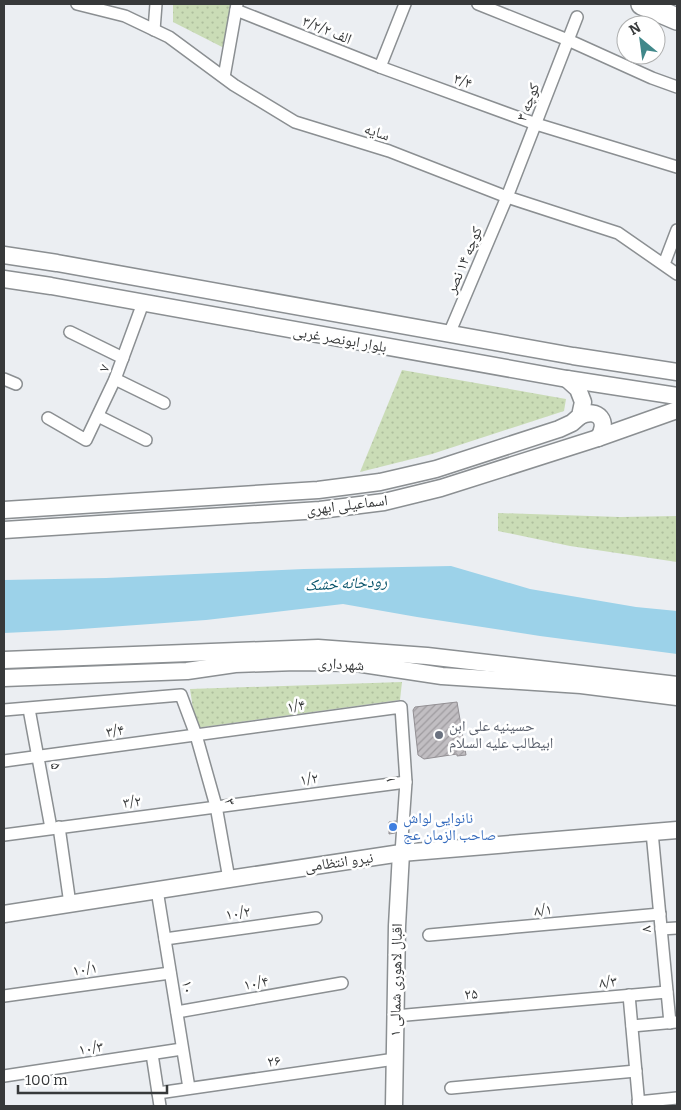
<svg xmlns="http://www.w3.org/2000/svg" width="681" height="1110" font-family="Bitter,'Noto Naskh Arabic',serif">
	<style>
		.grass { fill: url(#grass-dots) }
		.water { fill: #9cd2e9 }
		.building { fill: url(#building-hatch); stroke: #928f93 }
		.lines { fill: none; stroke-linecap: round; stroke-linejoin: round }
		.street-casing { stroke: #8b8f92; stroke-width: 14 }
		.secondary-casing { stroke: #8b8f92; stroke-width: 19 }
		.highway-casing { stroke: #8b8f92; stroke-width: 24 }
		.street { stroke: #fff; stroke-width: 11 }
		.secondary { stroke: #fff; stroke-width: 16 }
		.highway { stroke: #fff; stroke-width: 21 }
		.worship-dot { fill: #6b7280; stroke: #fff; stroke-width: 2 }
		.shop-dot { fill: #3f7fe0; stroke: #fff; stroke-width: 2 }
		.labels { text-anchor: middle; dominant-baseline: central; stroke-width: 5; stroke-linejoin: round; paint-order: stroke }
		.street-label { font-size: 15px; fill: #37393a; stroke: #fff }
		.worship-label { font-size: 15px; fill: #5b616d; stroke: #fff; text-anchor: start }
		.shop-label { font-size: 15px; fill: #366cbe; stroke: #fff; text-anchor: start }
		.water-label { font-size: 16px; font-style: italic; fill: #09546b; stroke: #fff }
	</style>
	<defs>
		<pattern id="grass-dots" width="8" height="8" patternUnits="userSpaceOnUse" patternTransform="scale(1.25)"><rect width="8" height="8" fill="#cadcb6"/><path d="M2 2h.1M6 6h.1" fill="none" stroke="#aebe9d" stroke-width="1.8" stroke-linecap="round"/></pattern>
		<pattern id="building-hatch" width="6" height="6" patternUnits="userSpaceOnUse" patternTransform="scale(1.25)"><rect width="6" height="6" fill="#c1bec2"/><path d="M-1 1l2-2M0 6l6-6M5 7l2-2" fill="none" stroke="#9e9b9f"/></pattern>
	</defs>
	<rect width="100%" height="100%" fill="#ebeef2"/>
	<g class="grass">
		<path d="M173 4H235L228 50 173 22Z"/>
		<path d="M402 370 566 399 564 411 432 454 360 472Z"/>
		<path d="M498 513 620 517 677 516V562L570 546 498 531Z"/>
		<path d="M402 682 400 700 196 728 190 689Z"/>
	</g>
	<path class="water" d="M451 566 530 589 636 607 677 611V654L540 636 417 617 343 604 206 620 67 630 4 633V580L106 578 304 569Z"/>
	<g class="building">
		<path d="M457 702 466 755 457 756V754L424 759 418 755 413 710 415 707Z"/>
		<path d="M396 821 395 833 389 834V822Z"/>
	</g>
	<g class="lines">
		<defs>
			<g id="street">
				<path d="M77 4 125 16 169 37 234 85 295 122 389 151 507 197 618 233 677 274"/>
				<path d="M478 4 568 40 652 78 677 87"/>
				<path d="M236 10 380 67 536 124 677 167"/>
				<path d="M154 30 156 4"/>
				<path d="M380 67 405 4"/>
				<path d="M224 77 237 4"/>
				<path d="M664 264 677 230"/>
				<path d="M70 332 123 358"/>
				<path d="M449 334 507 197 577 17"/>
				<path d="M4 379 16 384"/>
				<path d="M115 379 164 403"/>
				<path d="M98 416 146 440"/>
				<path d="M48 418 86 440 115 379 143 303"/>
				<path d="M29 709 51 828"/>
				<path d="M4 710 181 695 196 735 216 806 229 879"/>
				<path d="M4 761 401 707 406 782 401 853"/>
				<path d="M59 827 70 904"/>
				<path d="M652 832 670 1023"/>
				<path d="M4 835 406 782"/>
				<path d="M157 890 189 1088"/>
				<path d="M661 929 677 928"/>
				<path d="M429 935 660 914"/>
				<path d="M165 939 316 918"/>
				<path d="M629 995 639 1106"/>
				<path d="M4 996 170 973"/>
				<path d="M177 1012 342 983"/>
				<path d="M395 1016 667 992"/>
				<path d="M632 1026 676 1022"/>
				<path d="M152 1054 160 1106"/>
				<path d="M4 1076 182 1049"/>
				<path d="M451 1088 636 1071"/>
				<path d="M158 1093 395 1059"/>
				<path d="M638 1102 677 1098"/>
			</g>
			<g id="secondary">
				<path d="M4 255 57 263 573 356 677 372"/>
				<path d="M4 279 51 286 567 379 677 396"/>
				<path d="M580 416C598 407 610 422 598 438"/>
				<path d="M4 510 318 490 380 482 436 469 559 429 572 423 580 416 583 402 578 389 567 379"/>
				<path d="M4 530 320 510 384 502 441 488 598 438 677 410"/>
				<path d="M4 660 318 648 427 656 677 685"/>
				<path d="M4 678 187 671 235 664 296 662 356 663 442 676 581 685 677 697"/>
				<path d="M4 914 229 879 401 853 677 830"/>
				<path d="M394 1106 397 926 401 853"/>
			</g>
			<path id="highway" d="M642 4 677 19"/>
		</defs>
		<use href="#street" class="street-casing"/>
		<use href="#secondary" class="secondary-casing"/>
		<use href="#highway" class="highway-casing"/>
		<use href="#street" class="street"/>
		<use href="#secondary" class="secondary"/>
		<use href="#highway" class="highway"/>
	</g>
	<circle class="worship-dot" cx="439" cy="735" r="5"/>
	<circle class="shop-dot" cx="393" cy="827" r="5"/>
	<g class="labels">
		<g class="street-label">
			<text transform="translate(327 30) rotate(22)">۳/۲/۲ الف</text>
			<text transform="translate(463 81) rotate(20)">۳/۴</text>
			<text transform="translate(528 102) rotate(-69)">کوچه ۳</text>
			<text transform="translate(377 132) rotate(18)">سایه</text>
			<text transform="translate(464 260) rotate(-67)">کوچه ۱۴ نصر</text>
			<text transform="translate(340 339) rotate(10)">بلوار ابونصر غربی</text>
			<text transform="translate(104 368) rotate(-69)">۷</text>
			<text transform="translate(347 505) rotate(-7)">اسماعیلی ابهری</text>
			<text transform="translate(341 664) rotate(3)">شهرداری</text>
			<text transform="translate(296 706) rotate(-8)">۱/۴</text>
			<text transform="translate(115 731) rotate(-8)">۳/۴</text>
			<text transform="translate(56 766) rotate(80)">۵</text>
			<text transform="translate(309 779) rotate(-7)">۱/۲</text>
			<text transform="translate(390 780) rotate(-91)">۱</text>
			<text transform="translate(132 802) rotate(-7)">۳/۲</text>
			<text transform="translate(230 802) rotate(77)">۳</text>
			<text transform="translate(339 862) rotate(-8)">نیرو انتظامی</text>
			<text transform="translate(543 910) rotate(-5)">۸/۱</text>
			<text transform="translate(238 913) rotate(-8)">۱۰/۲</text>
			<text transform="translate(646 929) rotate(-95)">۸</text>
			<text transform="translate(85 969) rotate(-8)">۱۰/۱</text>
			<text transform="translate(396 980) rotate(-89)">اقبال لاهوری شمالی ۱</text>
			<text transform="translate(608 982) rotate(-5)">۸/۳</text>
			<text transform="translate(256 983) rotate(-10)">۱۰/۴</text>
			<text transform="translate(188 987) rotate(81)">۱۰</text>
			<text transform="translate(471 994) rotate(-5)">۲۵</text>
			<text transform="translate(91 1048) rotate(-8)">۱۰/۳</text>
			<text transform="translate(274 1061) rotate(-8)">۲۶</text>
		</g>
		<g class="worship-label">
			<text x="449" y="726">حسینیه علی ابن<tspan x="449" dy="17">ابیطالب علیه السلام</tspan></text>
		</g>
		<g class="shop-label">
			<text x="403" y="818">نانوایی لواش<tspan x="403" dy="17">صاحب الزمان عج</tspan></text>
		</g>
		<g class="water-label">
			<text transform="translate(346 583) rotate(-3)">رودخانه خشک</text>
		</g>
	</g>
	<rect width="681" height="1110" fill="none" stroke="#37393a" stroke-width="10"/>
	<g transform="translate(641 40) rotate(331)"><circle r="24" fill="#ffffff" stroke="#afb0b0"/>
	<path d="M0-4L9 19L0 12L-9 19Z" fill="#40888a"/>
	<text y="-8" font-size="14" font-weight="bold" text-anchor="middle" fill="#37393a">N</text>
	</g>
	<path d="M18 1085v8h149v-8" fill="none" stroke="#37393a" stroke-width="2.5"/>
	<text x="25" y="1085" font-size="15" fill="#37393a" stroke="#ffffff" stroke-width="4" paint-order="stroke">100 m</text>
</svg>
